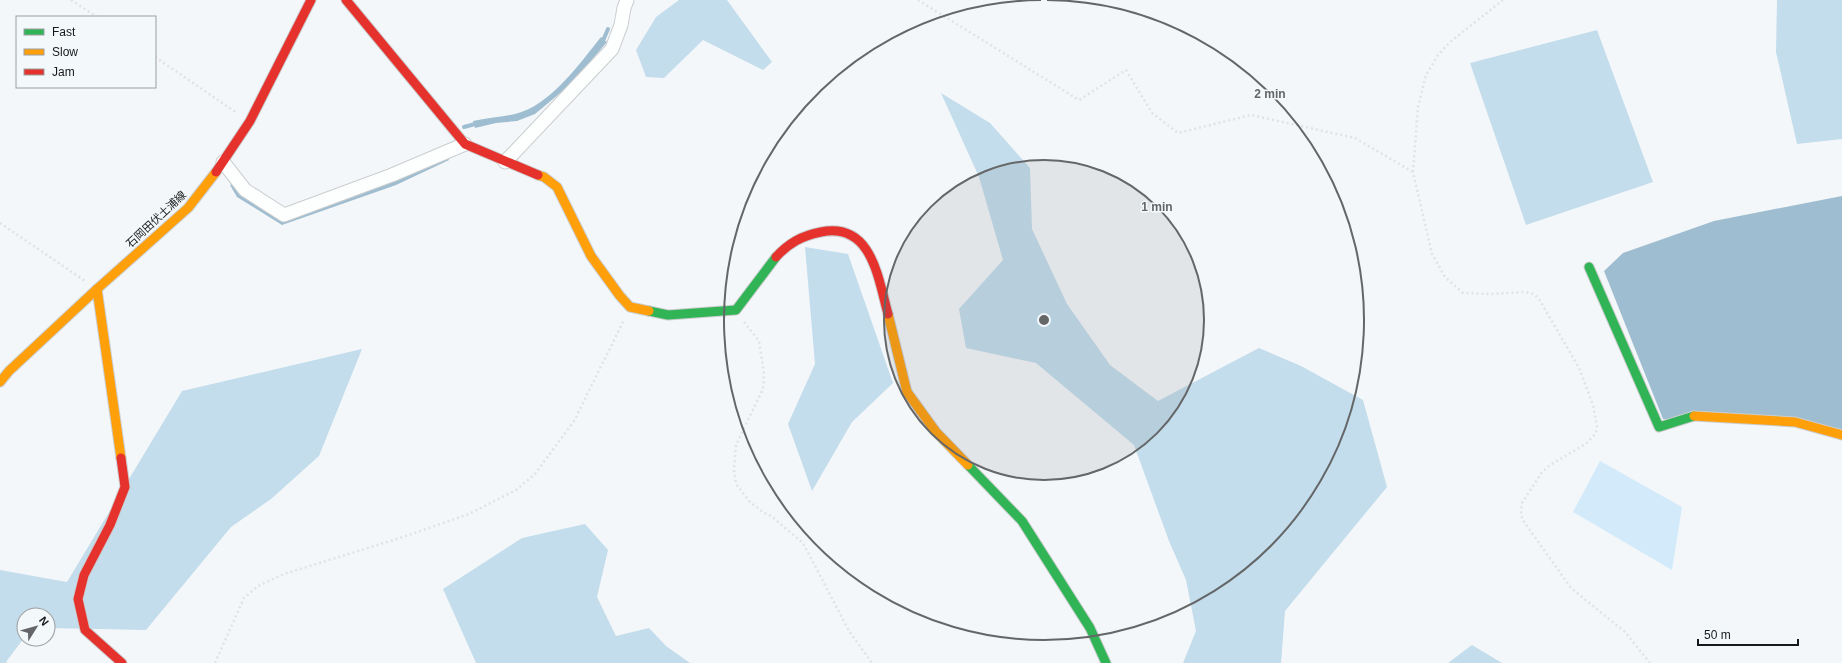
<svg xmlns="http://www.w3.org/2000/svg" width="1842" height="663" font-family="Helvetica,'Noto Sans JP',sans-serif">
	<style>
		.green { fill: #d2eaf9 }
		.forest { fill: #c3ddec }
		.water { fill: #9ebdd0 }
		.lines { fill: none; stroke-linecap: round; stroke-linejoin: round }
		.stream { stroke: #9ebdd0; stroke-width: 4 }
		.street-casing { stroke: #cbcdcf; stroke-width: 15 }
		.fast-casing { stroke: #cbcdcf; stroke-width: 11 }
		.slow-casing { stroke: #cbcdcf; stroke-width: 11 }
		.jam-casing { stroke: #cbcdcf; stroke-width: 11 }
		.path { stroke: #e1e2e2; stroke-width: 2.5; stroke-dasharray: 2 3; stroke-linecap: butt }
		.street { stroke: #fdfefe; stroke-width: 13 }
		.fast { stroke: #30b455; stroke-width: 9 }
		.slow { stroke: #ff9f0a; stroke-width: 9 }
		.jam { stroke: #e5322d; stroke-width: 9 }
		.ring { fill: none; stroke: #646667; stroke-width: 2 }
		.labels { text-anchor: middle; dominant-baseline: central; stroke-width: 3; stroke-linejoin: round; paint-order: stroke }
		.street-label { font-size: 11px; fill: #171819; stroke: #f3f8fa }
		.centre { fill: #646667; stroke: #f3f8fa; stroke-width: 2 }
		.ring-label { font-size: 12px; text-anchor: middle; font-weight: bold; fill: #646667; stroke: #f3f8fa; stroke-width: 3; stroke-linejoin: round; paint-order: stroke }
	</style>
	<rect width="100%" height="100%" fill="#f4f7f9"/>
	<path class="green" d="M1600 461 1682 507 1672 570 1573 512Z"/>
	<g class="forest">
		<path d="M679 0H727L772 62 763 70 703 40 664 78 646 77 636 50 656 17Z"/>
		<path d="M1777 0H1842V139L1797 144 1776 52Z"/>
		<path d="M1597 30 1653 182 1526 225 1470 63Z"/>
		<path d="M941 93 990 123 1030 168 1032 229 1067 304 1110 365 1158 401 1259 348 1301 366 1363 400 1387 487 1285 611 1281 663H1183L1196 631 1186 580 1169 541 1134 445 1036 363 966 348 959 309 1003 260 979 177Z"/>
		<path d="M805 247 848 254 893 383 852 422 812 491 788 424 815 364Z"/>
		<path d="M362 349 319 456 271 499 231 527 146 630 48 628V615H24V638L6 662 7 663H0V570L67 582 182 391Z"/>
		<path d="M585 524 608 550 597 597 616 636 649 628 666 646 690 663H476L443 589 522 538Z"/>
		<path d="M1472 645 1502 663H1448Z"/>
	</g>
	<g class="water">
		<path d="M601 37 607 42 571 84 535 114 517 121 496 123 475 128 473 121C487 118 502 117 515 114 550 106 580 63 601 37Z"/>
		<path d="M446 154 449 160 396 185 282 225 237 197 230 185 236 181 283 218Z"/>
		<path d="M1842 196V429L1663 419 1604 271 1623 253 1714 221Z"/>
	</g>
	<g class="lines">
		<g class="stream">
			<path d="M602 43 608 29"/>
			<path d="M464 127 479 123"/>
		</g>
		<defs>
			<g id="street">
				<path d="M223 162 245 190 284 215 392 175 465 144"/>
				<path d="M505 162 612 49 621 25 624 8 627 0"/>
			</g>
			<g id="fast">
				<path d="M1589 267 1659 427 1694 416"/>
				<path d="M649 311 668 315 736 310 776 257"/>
				<path d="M968 465 1022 521 1090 628 1106 663"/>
			</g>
			<g id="slow">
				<path d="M538 175 544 177 557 187 591 256 620 296 630 307 649 311"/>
				<path d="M97 289 121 458"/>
				<path d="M888 314 907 392 936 432 968 465"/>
				<path d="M0 382 9 371 97 289 188 208 216 172"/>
				<path d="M1694 416 1795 422 1842 435"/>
			</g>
			<g id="jam">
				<path d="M346 0 465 144 538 175"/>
				<path d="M216 172 250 121 311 0"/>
				<path d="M776 257C789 243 801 236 821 232 872 222 878 278 888 314"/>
				<path d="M121 458 125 487 110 525 84 575 78 599 85 630 122 663"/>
			</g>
		</defs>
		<use href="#street" class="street-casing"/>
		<use href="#fast" class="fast-casing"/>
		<use href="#slow" class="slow-casing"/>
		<use href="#jam" class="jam-casing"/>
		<g class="path">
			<path d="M71 0 97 17"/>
			<path d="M918 0 1079 100 1126 70 1152 113 1178 133 1251 115 1355 138 1413 172"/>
			<path d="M1503 0 1450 42 1438 55 1426 75 1418 107 1413 172 1432 254 1445 277 1463 293 1492 294 1525 292 1534 294 1539 299 1579 368 1593 405 1597 426 1596 433 1587 443 1550 465 1542 472 1522 503 1521 510 1522 519 1571 588 1625 632 1650 663"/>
			<path d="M155 57 237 113"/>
			<path d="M0 223 85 281"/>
			<path d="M744 322 759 341 764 374 763 389 736 445 734 470 736 484 750 502 764 513 771 516 803 543 849 631 872 663"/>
			<path d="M215 663 244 598 258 586 284 574 403 537 469 514 516 490 535 474 574 421 624 320"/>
		</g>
		<use href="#street" class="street"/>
		<use href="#fast" class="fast"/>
		<use href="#slow" class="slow"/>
		<use href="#jam" class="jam"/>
	</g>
	<circle cx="1044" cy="320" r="160" fill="#646667" fill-opacity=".12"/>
	<g class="ring">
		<circle cx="1044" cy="320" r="160"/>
		<path d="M1047 0A320 320 0 1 1 1041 0"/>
	</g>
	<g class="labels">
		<g class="street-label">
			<text transform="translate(156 219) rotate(-43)">石岡田伏土浦線</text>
		</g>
	</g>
	<circle cx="1044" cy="320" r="6" class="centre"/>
	<g class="ring-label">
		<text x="1270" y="98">2 min</text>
		<text x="1157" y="211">1 min</text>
	</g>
	<rect x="16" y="16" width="140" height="72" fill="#f3f8fa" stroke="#9b9ea0"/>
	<rect x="24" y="29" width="20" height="6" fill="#30b455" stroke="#9b9ea0"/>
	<text x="52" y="36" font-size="12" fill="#171819">Fast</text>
	<rect x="24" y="49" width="20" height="6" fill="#ff9f0a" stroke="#9b9ea0"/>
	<text x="52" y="56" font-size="12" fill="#171819">Slow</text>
	<rect x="24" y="69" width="20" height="6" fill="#e5322d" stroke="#9b9ea0"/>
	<text x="52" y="76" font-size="12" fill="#171819">Jam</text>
	<g transform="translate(36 627) rotate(53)"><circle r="19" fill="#f3f8fa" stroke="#9b9ea0"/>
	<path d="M0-3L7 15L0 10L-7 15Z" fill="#646667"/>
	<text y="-6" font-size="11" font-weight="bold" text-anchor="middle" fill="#171819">N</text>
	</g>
	<path d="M1698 639v6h100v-6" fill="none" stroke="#171819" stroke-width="2"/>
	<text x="1704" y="639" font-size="12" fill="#171819" stroke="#f3f8fa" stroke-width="3" paint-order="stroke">50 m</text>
</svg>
